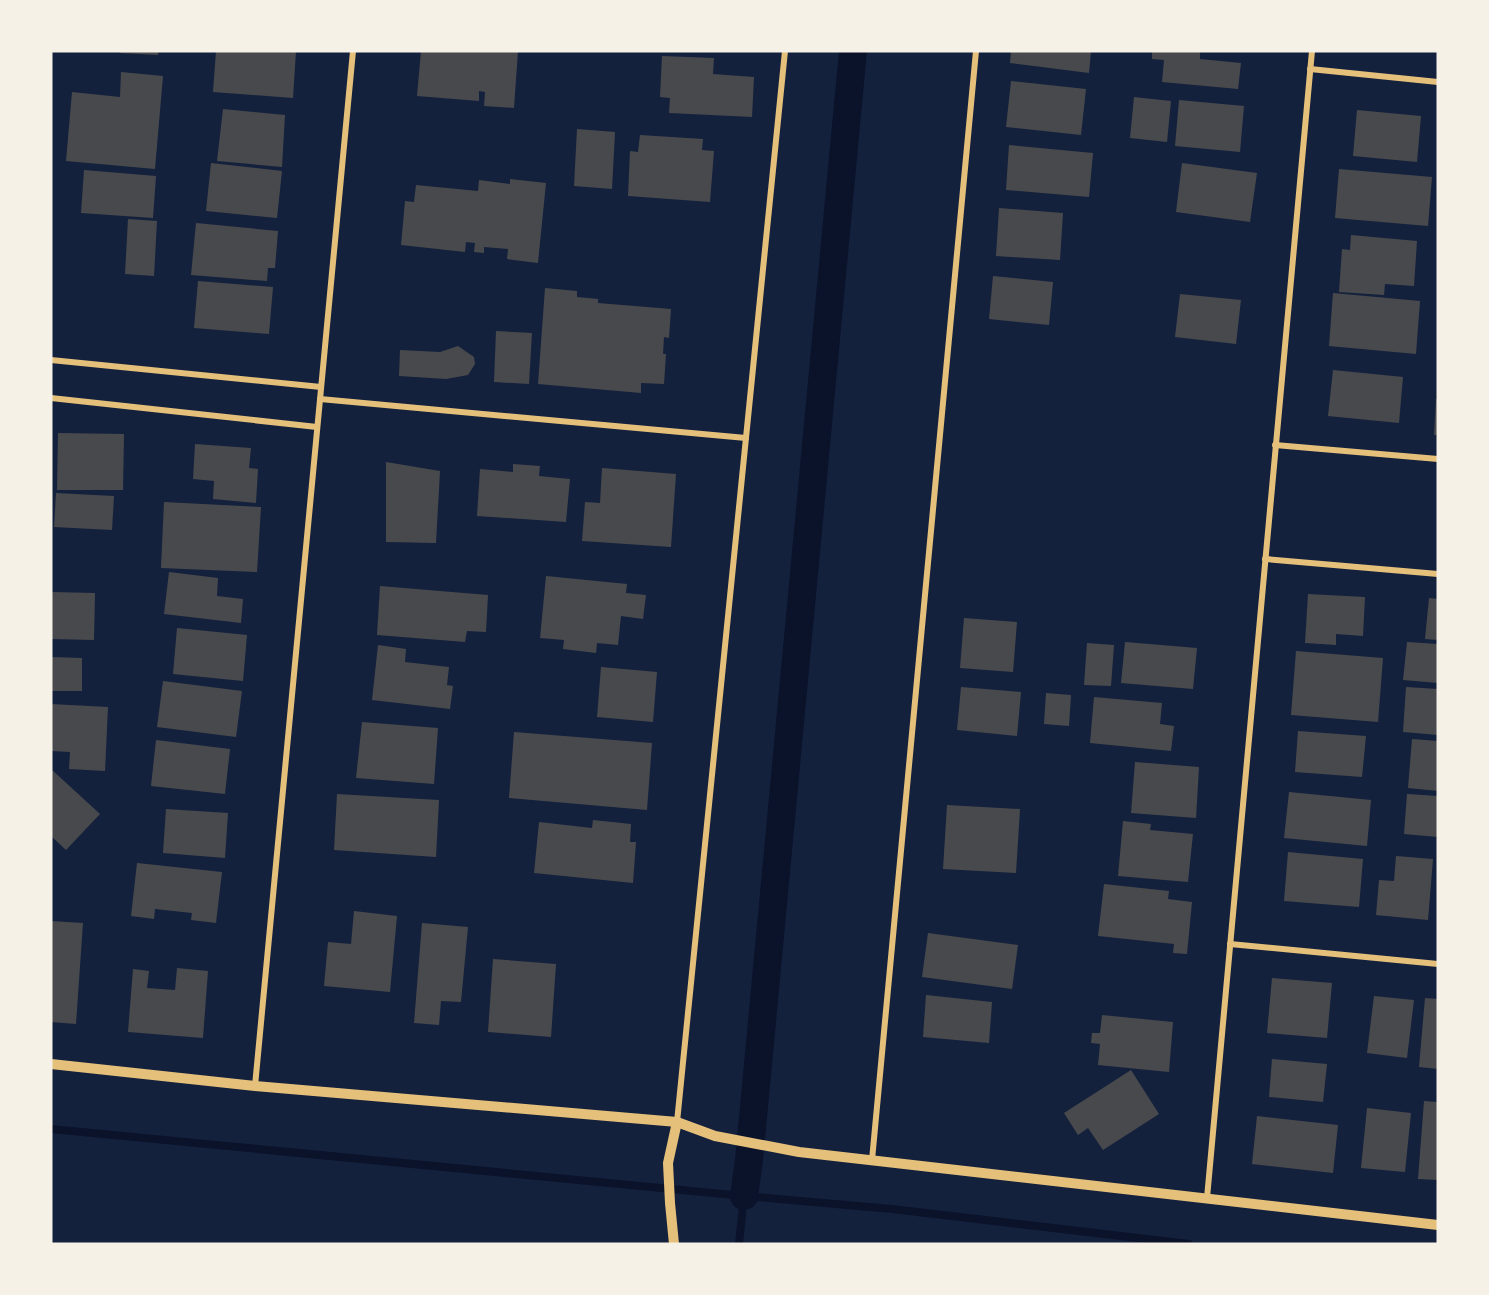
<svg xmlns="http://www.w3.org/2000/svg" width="1489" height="1295" font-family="Spectral,serif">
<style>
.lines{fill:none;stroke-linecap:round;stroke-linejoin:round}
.stream{stroke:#0b132b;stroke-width:8}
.canal{stroke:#0b132b;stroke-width:28}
.building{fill:#48494c}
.minor{stroke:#e5c07b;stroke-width:6}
.tertiary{stroke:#e5c07b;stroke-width:10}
</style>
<rect width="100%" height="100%" fill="#14213d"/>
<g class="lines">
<g class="stream">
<polyline points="51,1129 744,1196 892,1209 1189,1244"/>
<polyline points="739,1244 744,1196"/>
</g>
<polyline class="canal" points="744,1196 749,1160 853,51"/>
</g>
<g class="building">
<polygon points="120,51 159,51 158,55 120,53"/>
<polygon points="216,51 296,51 293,98 213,92"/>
<polygon points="421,51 470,51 490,52 490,51 518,51 514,108 484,106 485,92 479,91 479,101 417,96"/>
<polygon points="1011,51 1091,51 1089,73 1010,63"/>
<polygon points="1152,51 1200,51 1200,59 1241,63 1238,89 1162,82 1164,60 1152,59"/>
<polygon points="662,56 714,58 713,74 754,77 752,117 669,113 670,98 660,97"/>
<polygon points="121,72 163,76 155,169 66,161 72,92 120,97"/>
<polygon points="1011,81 1086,89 1081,135 1006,127"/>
<polygon points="1134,97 1171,101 1167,142 1130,138"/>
<polygon points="1179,100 1244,106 1240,152 1175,146"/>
<polygon points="223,109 285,115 282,167 217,161"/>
<polygon points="1357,110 1421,116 1417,162 1353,156"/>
<polygon points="577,129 615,132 612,189 574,186"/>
<polygon points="640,135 703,139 702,150 714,151 710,202 628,196 630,151 638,152"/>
<polygon points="1009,145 1093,153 1089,197 1006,190"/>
<polygon points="211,163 282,171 277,218 206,211"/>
<polygon points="1182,163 1257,173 1250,222 1176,212"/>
<polygon points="1339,169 1432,177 1428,226 1335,218"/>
<polygon points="84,170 156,176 153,218 81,213"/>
<polygon points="510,179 546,183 538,263 507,259 508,249 484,247 484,253 474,252 475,243 466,242 465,252 401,245 405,201 414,202 416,185 478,191 479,180 510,184"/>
<polygon points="999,208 1063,213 1060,260 996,256"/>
<polygon points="128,219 157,221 154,276 125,274"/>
<polygon points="196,223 278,231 275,268 268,268 267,281 191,275"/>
<polygon points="1351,235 1417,241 1414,286 1385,284 1384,295 1339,292 1342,249 1350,250"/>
<polygon points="993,276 1053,282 1049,325 989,319"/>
<polygon points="198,281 273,287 269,334 194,328"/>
<polygon points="545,288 577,291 577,297 598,299 598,303 671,309 669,338 664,337 663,354 666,354 664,384 641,383 641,393 538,384"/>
<polygon points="1333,293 1420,301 1416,354 1329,346"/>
<polygon points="1180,294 1241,300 1236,344 1175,337"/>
<polygon points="496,331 532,333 529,384 494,382"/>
<polygon points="458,346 474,357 475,364 468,375 446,379 399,376 400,350 440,352"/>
<polygon points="1333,370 1403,377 1399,423 1328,416"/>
<polygon points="1436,399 1438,399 1438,435 1434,435"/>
<polygon points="58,433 124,434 123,490 57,490"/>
<polygon points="195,444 251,448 249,468 258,469 256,503 213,499 214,481 193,479"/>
<polygon points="386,462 440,471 436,543 386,542"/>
<polygon points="513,464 540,466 539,476 570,479 566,522 477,516 480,469 513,472"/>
<polygon points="602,468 676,474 671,547 582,541 585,502 600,503"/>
<polygon points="56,493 114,496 112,530 54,527"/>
<polygon points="164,502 261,507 257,572 161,568"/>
<polygon points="169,572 218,578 217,596 243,599 241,623 164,614"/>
<polygon points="546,576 627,584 626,593 646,595 643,619 621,616 618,645 597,643 596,653 563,649 564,640 540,638"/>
<polygon points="380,586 488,595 486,632 467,631 465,642 377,635"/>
<polygon points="51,592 95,593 94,640 51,639"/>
<polygon points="1308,594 1365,597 1363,636 1336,634 1336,645 1305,643"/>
<polygon points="1429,598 1438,599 1438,640 1425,639"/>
<polygon points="964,618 1017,622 1013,672 960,668"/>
<polygon points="177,628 247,635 243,681 173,674"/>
<polygon points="1125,642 1197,648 1193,689 1121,683"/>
<polygon points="1407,642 1438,644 1438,683 1403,680"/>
<polygon points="1087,643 1114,645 1111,686 1084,685"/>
<polygon points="378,645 406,649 405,662 449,667 447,685 453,686 450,709 372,700"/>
<polygon points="1296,651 1383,658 1378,722 1291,715"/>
<polygon points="51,657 82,658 82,691 51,691"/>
<polygon points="601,667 657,672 653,722 597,717"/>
<polygon points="163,681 242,691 236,737 157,727"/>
<polygon points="961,687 1021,692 1017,736 957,730"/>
<polygon points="1406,687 1438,689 1438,735 1403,732"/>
<polygon points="1046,693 1071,695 1069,726 1044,724"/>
<polygon points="1094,697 1162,703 1160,724 1174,726 1171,751 1090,743"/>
<polygon points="51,704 108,707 105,771 69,769 70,752 51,751"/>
<polygon points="362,722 438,728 434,784 356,778"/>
<polygon points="1298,731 1366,736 1362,777 1295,772"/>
<polygon points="514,732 652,743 647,810 509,798"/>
<polygon points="1412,739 1438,741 1438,791 1408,788"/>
<polygon points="156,740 230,749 225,794 151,786"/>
<polygon points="1135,762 1199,767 1196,818 1131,813"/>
<polygon points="51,769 100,814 66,850 51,836"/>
<polygon points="1289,792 1371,800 1367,846 1284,838"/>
<polygon points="337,794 439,800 436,857 334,850"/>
<polygon points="1407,794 1438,796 1438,837 1404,834"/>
<polygon points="947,805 1020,809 1016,873 943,869"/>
<polygon points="166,809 228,813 225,858 163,853"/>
<polygon points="593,820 631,824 630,842 636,842 633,883 534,873 539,822 592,828"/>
<polygon points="1123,821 1151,824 1150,830 1193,834 1188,882 1118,876"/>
<polygon points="1288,852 1363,859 1359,907 1284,901"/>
<polygon points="1396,856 1433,859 1428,920 1376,915 1379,880 1394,881"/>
<polygon points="137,863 222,872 216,923 191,920 192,913 155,909 154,919 131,916"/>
<polygon points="1104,884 1169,891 1168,899 1192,902 1187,954 1173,953 1174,944 1098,936"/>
<polygon points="354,911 397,916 390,992 324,986 328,942 351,944"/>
<polygon points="51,921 83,923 76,1024 51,1022"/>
<polygon points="422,923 468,927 461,1002 441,1001 439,1025 414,1023"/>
<polygon points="928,933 1018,945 1012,989 922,977"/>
<polygon points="493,959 556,964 551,1037 488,1032"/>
<polygon points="177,968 208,971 203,1038 128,1032 133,969 149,971 147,988 175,990"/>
<polygon points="1272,978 1332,983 1327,1038 1267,1033"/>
<polygon points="926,995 992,1002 989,1043 923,1037"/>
<polygon points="1374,996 1414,1000 1407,1058 1367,1053"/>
<polygon points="1425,998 1438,999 1438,1069 1419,1067"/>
<polygon points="1102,1015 1173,1022 1169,1072 1098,1065 1100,1044 1091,1043 1092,1033 1100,1033"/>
<polygon points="1272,1059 1327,1064 1323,1102 1269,1097"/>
<polygon points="1131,1070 1159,1114 1103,1150 1088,1128 1078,1135 1064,1113"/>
<polygon points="1424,1101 1438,1102 1438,1180 1418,1179"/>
<polygon points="1367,1108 1411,1113 1405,1172 1361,1168"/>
<polygon points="1257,1116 1338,1125 1333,1173 1252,1164"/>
</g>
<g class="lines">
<g class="minor">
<polyline points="1310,69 1438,82"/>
<polyline points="51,360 321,387"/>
<polyline points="51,398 317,427"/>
<polyline points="320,399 746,438"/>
<polyline points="1275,445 1438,459"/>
<polyline points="1265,559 1438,574"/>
<polyline points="1230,944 1438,964"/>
<polyline points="255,1086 353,51"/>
<polyline points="677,1122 785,51"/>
<polyline points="872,1160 976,51"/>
<polyline points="1207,1198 1312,51"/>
</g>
<g class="tertiary">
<polyline points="51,1064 255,1086 677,1122 715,1136 799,1152 1438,1225"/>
<polyline points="674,1244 670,1203 668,1163 677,1122"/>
</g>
</g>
<rect width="1489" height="1295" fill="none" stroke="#f6f1e7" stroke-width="105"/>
</svg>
